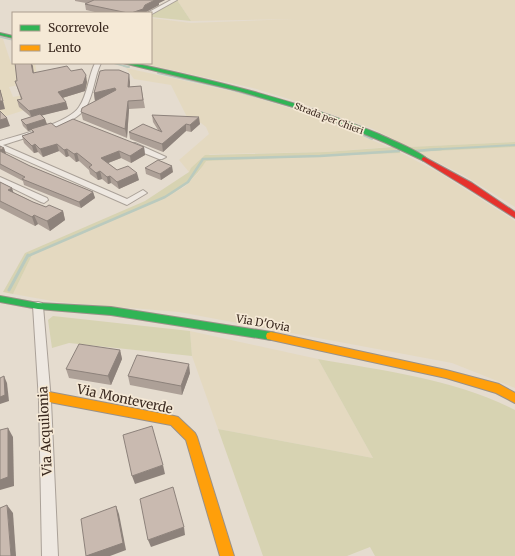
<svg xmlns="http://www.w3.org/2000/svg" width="515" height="556" font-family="Merriweather,serif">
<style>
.farmland{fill:#e4d9c0}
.green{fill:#d7d3b2}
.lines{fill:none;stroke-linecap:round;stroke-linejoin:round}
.stream-far3{stroke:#bacabe;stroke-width:1.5}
.stream-far2{stroke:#bacabe;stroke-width:2}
.stream-far1{stroke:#bacabe;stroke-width:2.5}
.stream{stroke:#bacabe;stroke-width:3}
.street-casing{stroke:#aaa198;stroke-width:2}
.fast-casing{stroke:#9a9188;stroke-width:2}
.slow-casing{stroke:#9a9188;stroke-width:2}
.jam-casing{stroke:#9a9188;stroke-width:2}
.street{fill:#eee8e1;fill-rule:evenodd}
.fast{fill:#30b455;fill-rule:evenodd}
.slow{fill:#ff9f0a;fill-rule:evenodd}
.jam{fill:#e5322d;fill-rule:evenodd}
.wall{fill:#ada097}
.shaded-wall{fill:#8d827b}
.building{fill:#c9bab0;stroke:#8d827b}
.labels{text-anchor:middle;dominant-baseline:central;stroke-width:3.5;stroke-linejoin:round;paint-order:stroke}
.far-street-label{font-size:9px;fill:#3a291f;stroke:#f5e9d6}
.street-label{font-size:11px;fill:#3a291f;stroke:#f5e9d6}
.near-street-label{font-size:13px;fill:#3a291f;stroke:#f5e9d6}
</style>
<rect width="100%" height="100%" fill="#e5dccf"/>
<g class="farmland">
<polygon points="177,0 515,0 515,142 409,147 373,129 289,99 253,88 141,63 151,63 151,18 191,23 297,19 191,21"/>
<polygon points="0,38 3,39 11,63 35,63 38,81 9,87 13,97 88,82 87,90 0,118"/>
<polygon points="126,68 240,93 313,115 388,147 326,152 210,154 189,172 179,160 209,134 206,127 201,123 189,121 171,85 134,79"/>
<polygon points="515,147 515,207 465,176 417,152"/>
<polygon points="401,153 438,172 515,221 515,388 452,363 179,312 58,302 13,294 32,255 169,196 184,187 199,172 205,161"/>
<polygon points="190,331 318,359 373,458 218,429 192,356"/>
</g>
<g class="green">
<polygon points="177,0 191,21 151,17 151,14"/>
<polygon points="515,142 515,147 417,152 409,147"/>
<path d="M393 147 401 153 206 161C196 177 184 187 169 196L32 255 13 294 3 292 25 253 145 201 189 172 191 168 205 155 326 152Z"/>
<polygon points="53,316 190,331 192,356 69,343 52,348 48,320"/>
<path d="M318 359C385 371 454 379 515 410V556H375L370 547 347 556H263L218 429 373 458Z"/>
</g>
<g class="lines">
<g class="stream-far3">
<polyline points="0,37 13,40"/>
<polyline points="113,63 128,67"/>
</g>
<g class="stream-far2">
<polyline points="124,66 129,67"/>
<polyline points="158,73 229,89 300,109"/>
<polyline points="330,120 372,139"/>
<polyline points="424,150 515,145"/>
</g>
<g class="stream-far1">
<polyline points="415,151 441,149"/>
<polyline points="28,256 165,197 188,182 203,159 320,156 399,151"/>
</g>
<polyline class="stream" points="9,290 28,255"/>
<g class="street-casing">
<g id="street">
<polygon points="171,0 177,0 152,14 147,13"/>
<path d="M95 63H101C94 77 94 94 86 107 76 126 23 138 3 145L127 199 143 190 147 193 127 205 0 149V141C19 135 69 123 79 107 88 94 88 77 95 63Z"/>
<polygon points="129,143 135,143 166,157 162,159 159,159 129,147"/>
<polygon points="0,177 47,198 48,200 44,203 41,202 0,182"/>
<polygon points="38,302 42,303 43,306 51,401 58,556 42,556 39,401 33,306 34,303"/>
</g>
</g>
<g class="fast-casing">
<g id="fast">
<polygon points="0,33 13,36 13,38 0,35"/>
<path d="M123 63H133C217 81 300 101 379 134 391 140 418 150 427 159L424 161 422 160 386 143 314 113 239 91Z"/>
<polygon points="0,296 38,303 111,307 271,332 275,333 276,336 275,339 271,340 111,315 38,309 0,302"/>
</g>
</g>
<g class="slow-casing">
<g id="slow">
<polygon points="271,332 446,370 499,384 515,393 515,403 496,393 446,378 267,339 266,336 267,333"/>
<polygon points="44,391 174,416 178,417 195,433 197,437 234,556 220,556 186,440 171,425 44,401 40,399 39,396 40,393"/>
</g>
</g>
<g class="jam-casing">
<polygon id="jam" points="424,157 472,183 515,212 515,218 466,187 422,160 422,158"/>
</g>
<use href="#street" class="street"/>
<use href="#fast" class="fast"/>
<use href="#slow" class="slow"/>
<use href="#jam" class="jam"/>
</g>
<g class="wall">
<polygon points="75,0 165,0 159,3 159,5 146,12 146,13 99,13 86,10 85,4 86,3 75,1"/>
<polygon points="15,63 32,63 34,73 71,71 87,82 85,91 62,98 66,102 68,109 42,115 45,119 47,124 56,127 144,147 145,155 131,163 121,158 108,163 117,170 139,180 119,189 111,183 108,184 102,179 98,180 90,174 89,170 79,161 76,162 69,156 66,157 59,151 43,157 38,152 34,153 24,143 22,136 32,132 32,130 28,131 23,126 21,120 31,117 19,107 17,100 21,99 15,81 17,81"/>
<polygon points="130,82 130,87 141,86 145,108 129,109 127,138 83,120 81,112 95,101 94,93"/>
<polygon points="152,115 200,124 191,132 186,131 163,152 130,139 129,132 158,130 153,122"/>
<polygon points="0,146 4,148 6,154 30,166 93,192 95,198 81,208 24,185 23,181 0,169"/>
<polygon points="145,168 173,172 161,180 146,174"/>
<polygon points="0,182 13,192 33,202 46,207 63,211 65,220 50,231 38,224 35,226 0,208"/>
<polygon points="120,350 122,359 111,385 69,378 66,369"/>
<polygon points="190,373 182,395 130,385 128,376"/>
</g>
<g class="shaded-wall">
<polygon points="155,0 165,0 159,3 159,5 146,12 146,13 131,13"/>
<polygon points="31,63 33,66 34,80 33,73"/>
<polygon points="129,74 130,82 129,95 128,87"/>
<polygon points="86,75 87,82 85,91 59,99 58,92"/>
<polygon points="115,88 117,96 95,101 94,93"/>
<polygon points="0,89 5,109 0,110"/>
<polygon points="128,101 129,109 127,138 125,129"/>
<polygon points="66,102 68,109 32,118 29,111"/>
<polygon points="199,117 200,124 191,132 190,125"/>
<polygon points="7,118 10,126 0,129 0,120"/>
<polygon points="45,119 47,125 28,131 26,125"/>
<polygon points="186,124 186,131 163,152 162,144"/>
<polygon points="35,144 38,152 34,153 32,146"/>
<polygon points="57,144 59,151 43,157 40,149"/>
<polygon points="144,147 145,155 131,163 130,156"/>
<polygon points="4,148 6,154 1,157 0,154 0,150"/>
<polygon points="67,149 69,156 66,157 64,150"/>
<polygon points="119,151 121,158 103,165 101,158"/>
<polygon points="77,153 79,161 76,162 74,154"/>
<polygon points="172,166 173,172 161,180 160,174"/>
<polygon points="100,171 102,179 98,180 96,173"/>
<polygon points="137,173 139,180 119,189 117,182"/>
<polygon points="110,176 111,183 108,184 107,177"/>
<polygon points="12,188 15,197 8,190"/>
<polygon points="93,192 95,198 81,208 79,202"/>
<polygon points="63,211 65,220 50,231 47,221"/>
<polygon points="34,215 38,224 35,226 32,217"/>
<polygon points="120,350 122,359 111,385 108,376"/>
<polygon points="189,364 190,373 182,395 181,386"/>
<polygon points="4,376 7,383 9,401 0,404 0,397"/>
<polygon points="8,428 13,437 14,486 0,490 0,480"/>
<polygon points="163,465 165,474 135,484 132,476"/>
<polygon points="7,505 13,513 16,556 11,556"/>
<polygon points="116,506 119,514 126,550 110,556 86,556"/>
<polygon points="184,527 185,535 151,547 148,540"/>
</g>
<g class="building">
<polygon points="94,0 155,0 145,5 143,9 131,13 128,13 85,4"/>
<polygon points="15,63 31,63 33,73 67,66 71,71 82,69 86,75 83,84 58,92 66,102 29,111 17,100 22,99 15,81 17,81"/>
<polygon points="105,70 119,70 129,74 128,87 141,86 143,100 128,101 125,129 81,112 82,108 116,90 115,88 94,93 100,71"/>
<polygon points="0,90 3,101 0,101"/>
<polygon points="0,111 7,118 0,120"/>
<polygon points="40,114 45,119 26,125 21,120"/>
<polygon points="152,115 199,117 190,125 186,124 162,144 129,132 143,124 162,132"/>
<polygon points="73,119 144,147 130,156 119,151 101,158 117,170 128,166 137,173 117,182 110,176 107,177 100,171 96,173 89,167 92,165 77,153 74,154 67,149 64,150 57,144 40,149 35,144 32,146 22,136 34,132 31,129 51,123 56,127"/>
<polygon points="0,146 4,148 0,150"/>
<polygon points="0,151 30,166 93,192 79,202 22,179 25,177 0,164"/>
<polygon points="158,160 172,166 160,174 145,168"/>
<polygon points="0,182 12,188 8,190 33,202 46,207 49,205 63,211 47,221 34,215 32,217 0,201"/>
<polygon points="79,344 120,350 108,376 66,369"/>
<polygon points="137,355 189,364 181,386 128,376"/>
<polygon points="4,376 5,395 0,397 0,378"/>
<polygon points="152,426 163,465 132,476 123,435"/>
<polygon points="8,428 8,477 0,480 0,430"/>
<polygon points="173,487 184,527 148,540 140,499"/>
<polygon points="7,505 11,556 0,556 0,508"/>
<polygon points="116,506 123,543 86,556 81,519"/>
</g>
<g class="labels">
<g class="far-street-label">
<text transform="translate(329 118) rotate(21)">Strada per Chieri</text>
</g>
<g class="street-label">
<text transform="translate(263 323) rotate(10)">Via D'Ovia</text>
</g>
<g class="near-street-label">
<text transform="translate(125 399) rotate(12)">Via Monteverde</text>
<text transform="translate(45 431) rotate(-93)">Via Acquilonia</text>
</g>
</g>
<rect x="12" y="12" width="140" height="52" fill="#f5e9d6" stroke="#aa9c8d"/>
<rect x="20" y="25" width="20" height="6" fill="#30b455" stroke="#aa9c8d"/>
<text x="48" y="32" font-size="12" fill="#3a291f">Scorrevole</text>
<rect x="20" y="45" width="20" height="6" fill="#ff9f0a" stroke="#aa9c8d"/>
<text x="48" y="52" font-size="12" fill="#3a291f">Lento</text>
</svg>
